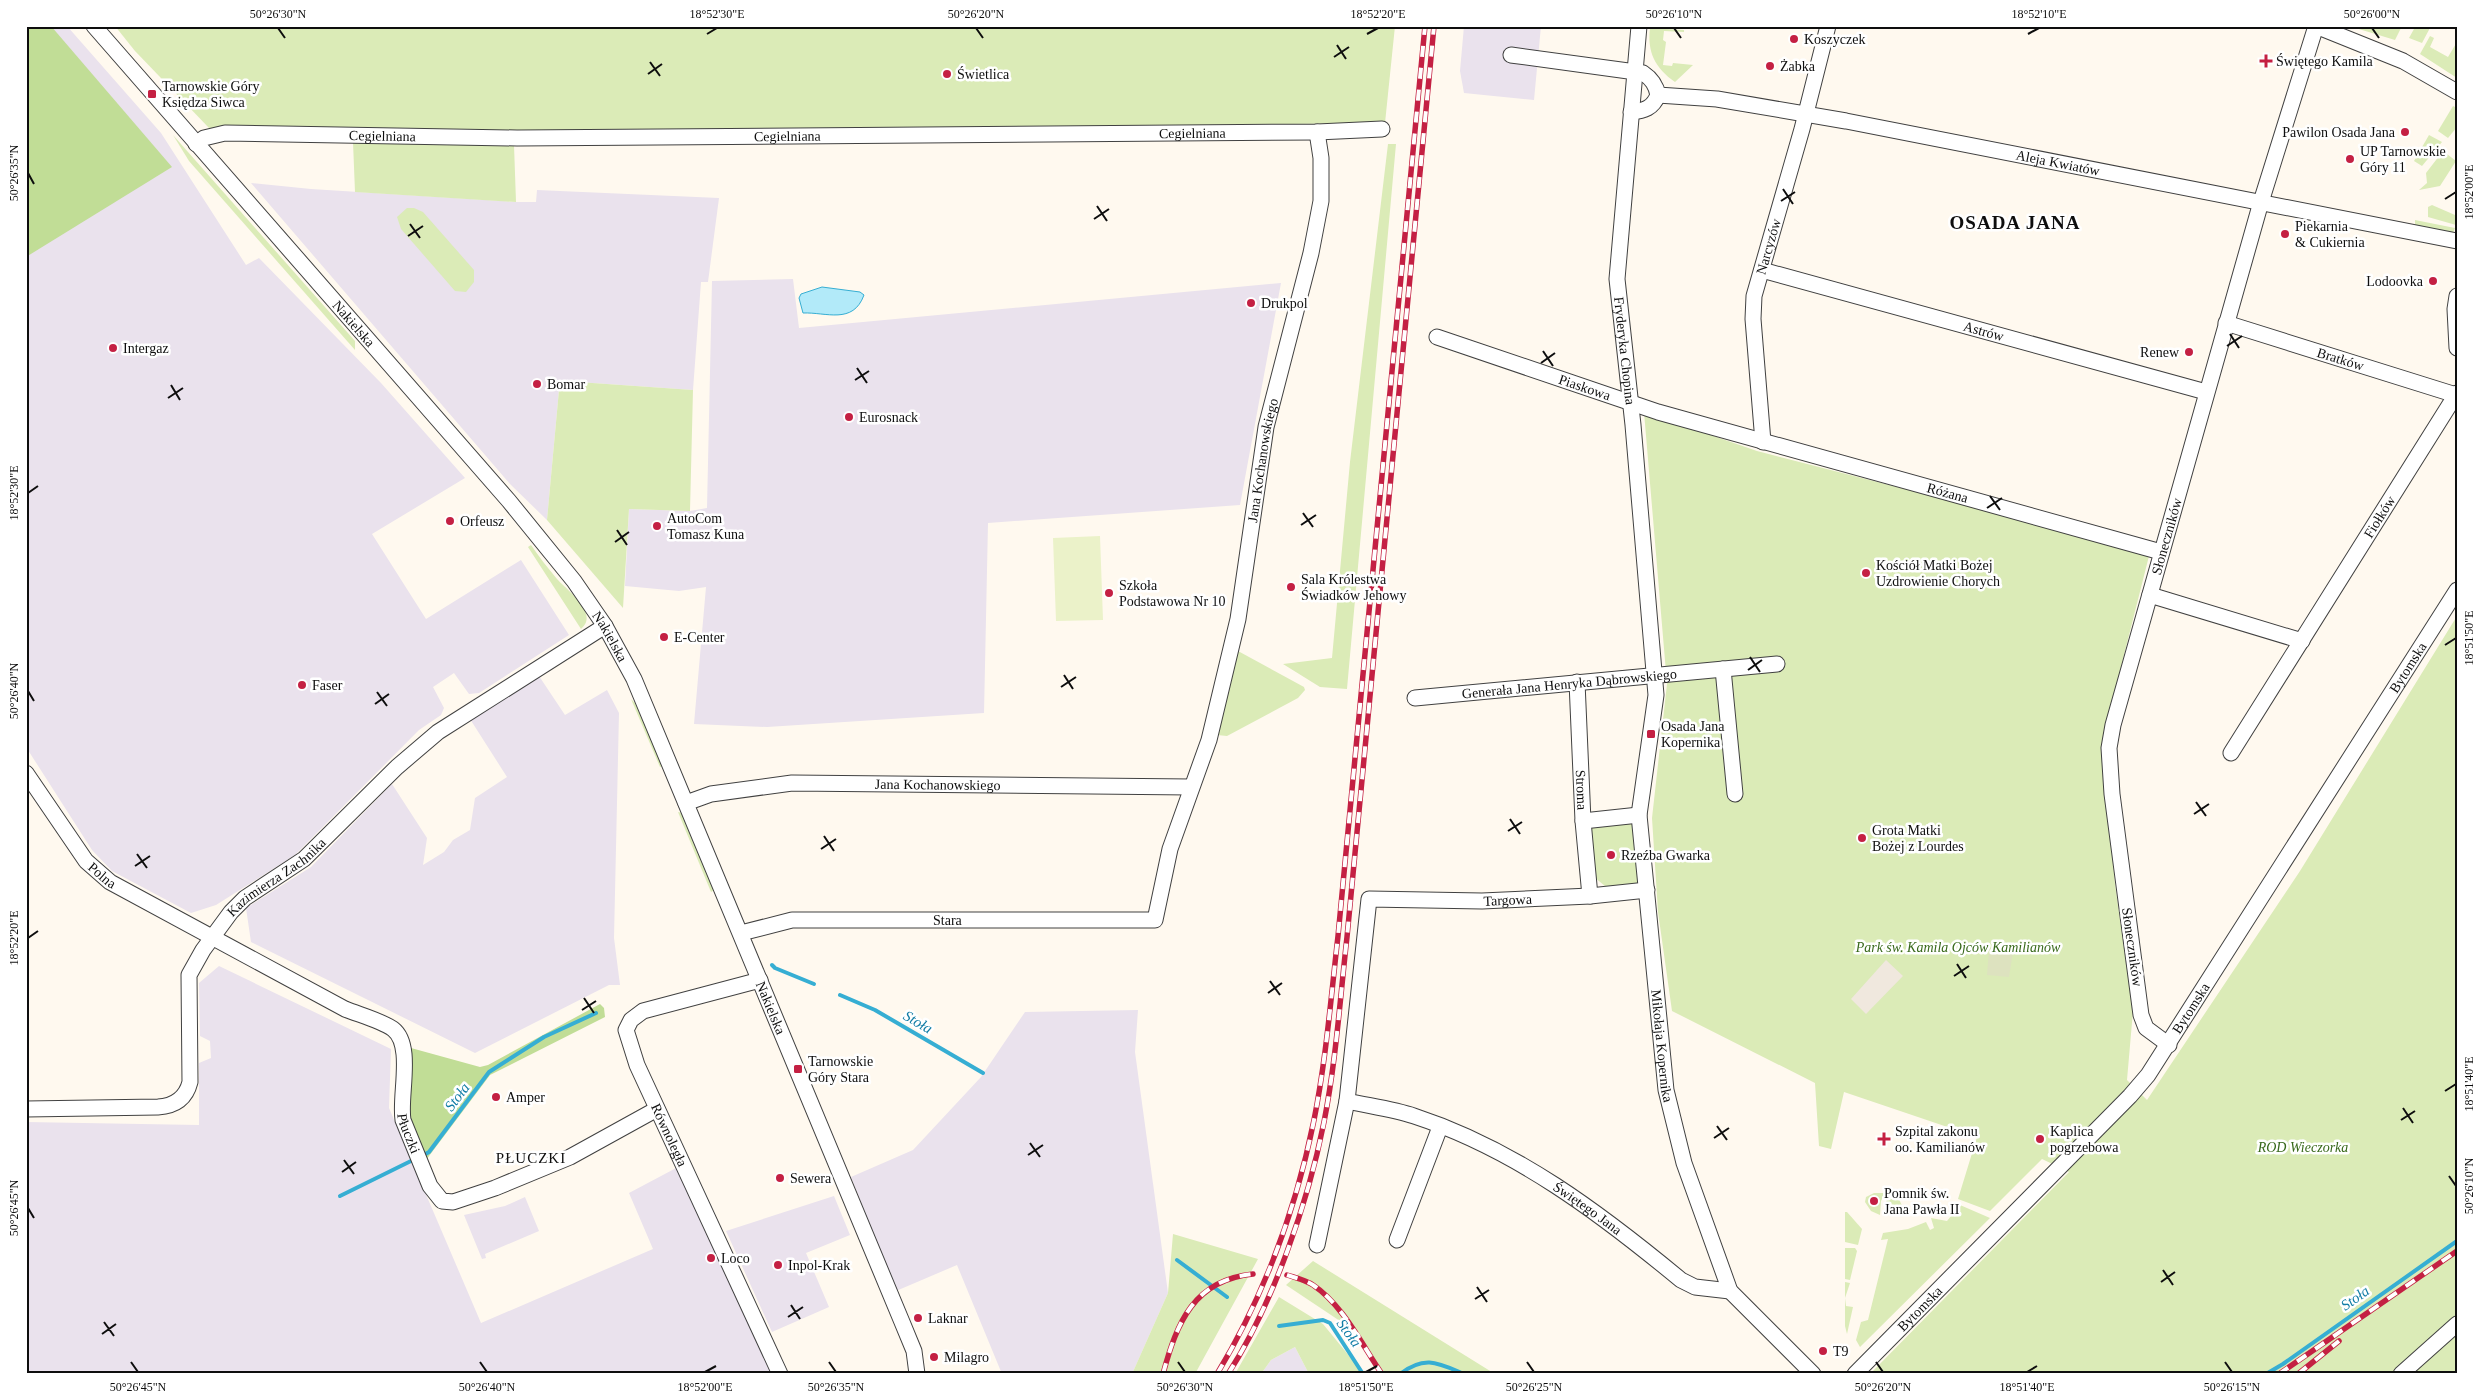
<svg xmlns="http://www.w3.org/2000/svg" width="2483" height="1400" font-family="'Times New Roman',serif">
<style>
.industrial{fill:#eae2ed}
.green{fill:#dbebb7}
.forest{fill:#c1dd96}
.cemetery{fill:#dde2bf}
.pitch{fill:#ebf2c9}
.plaza{fill:#f0e8de}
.water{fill:#b2eaf9;stroke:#36aed3}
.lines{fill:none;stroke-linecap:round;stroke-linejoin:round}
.stream{stroke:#36aed3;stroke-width:4}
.minor-casing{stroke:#414141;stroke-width:17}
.minor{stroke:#fff;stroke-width:15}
.rail-casing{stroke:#c42043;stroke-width:5.5}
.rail{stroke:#fff;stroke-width:4;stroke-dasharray:11;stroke-linecap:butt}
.ticks{fill:none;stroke:#0e0e0e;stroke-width:2}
.poi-dot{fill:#c42043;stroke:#fff;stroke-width:2}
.labels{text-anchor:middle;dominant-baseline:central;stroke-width:5;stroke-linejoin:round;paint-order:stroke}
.poi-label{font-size:14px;fill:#0e0e0e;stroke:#fff;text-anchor:start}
.street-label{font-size:14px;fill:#0e0e0e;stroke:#fff}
.park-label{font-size:14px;font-style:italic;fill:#38691b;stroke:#fff}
.water-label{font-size:15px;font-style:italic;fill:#127da6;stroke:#fff}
.neighbourhood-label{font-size:15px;letter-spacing:1px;fill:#0e0e0e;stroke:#fff}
.district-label{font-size:19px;font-weight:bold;letter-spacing:1px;fill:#0e0e0e;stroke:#fff}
.neatline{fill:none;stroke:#0e0e0e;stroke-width:2}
.ticks-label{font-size:12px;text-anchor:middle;fill:#0e0e0e}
</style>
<rect width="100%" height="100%" fill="#fff9ef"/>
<g class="industrial">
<polygon points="26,26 67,26 161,133 246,265 259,258 381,383 465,478 372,534 426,619 521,560 569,635 479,693 469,694 454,673 433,687 444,708 441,715 419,730 295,855 216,905 191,913 112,871 92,850 26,747"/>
<polygon points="1464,26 1541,26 1534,100 1464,93 1460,71"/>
<polygon points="251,183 311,189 516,202 536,202 537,190 719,198 708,282 701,282 693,390 578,382 559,390 547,520 510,484"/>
<polygon points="793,279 799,328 1281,283 1240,505 988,523 984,713 767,727 694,724 706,587 679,591 625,586 629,509 690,511 707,508 712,281"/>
<polygon points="539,676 565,715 607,690 619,713 614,938 620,985 609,985 475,1053 251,942 246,908 311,867 392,784 427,838 423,865 444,852 453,840 470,830 475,798 507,777 470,719"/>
<polygon points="219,966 391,1049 389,1108 481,1323 653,1249 629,1193 678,1167 774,1374 26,1374 26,1122 199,1125 199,1063 211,1058 210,1041 200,1036 199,983"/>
<polygon points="1138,1010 1135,1052 1168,1293 1132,1374 1002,1374 957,1265 896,1291 851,1177 913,1150 981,1077 1025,1012"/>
<polygon points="834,1196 850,1235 806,1253 829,1307 772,1332 726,1231"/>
<polygon points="525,1197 539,1231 485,1254 486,1258 482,1259 464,1215 505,1206"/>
<polygon points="1295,1347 1309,1374 1261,1374 1271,1360"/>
</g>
<g class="green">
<polygon points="115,26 1395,26 1385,123 623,131 210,129 135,51"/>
<polygon points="2349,26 2402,26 2395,40"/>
<polygon points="2408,26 2431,26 2422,43 2409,38 2414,29"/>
<path d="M1650 28 1684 30V32L1664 31 1663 40 1666 42 1663 65 1672 66 1673 63 1693 65 1675 82C1655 68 1647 52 1650 28Z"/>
<polygon points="2430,36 2434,38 2430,47 2448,57 2457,42 2457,78 2420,54"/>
<polygon points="2453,106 2457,108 2457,127 2448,138 2438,131"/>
<polygon points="173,135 355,341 355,350 189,161"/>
<polygon points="2429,135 2442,142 2422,166 2414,161"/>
<polygon points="353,142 514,145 516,202 355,192"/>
<polygon points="1388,144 1396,144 1347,689 1320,687 1283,664 1332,658 1350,462"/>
<polygon points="2443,151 2456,161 2440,186 2419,190 2427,183 2426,173"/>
<polygon points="2432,205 2455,215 2456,225 2428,217 2428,207"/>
<polygon points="407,208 414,208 423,212 474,270 474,282 466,292 455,291 401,229 397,217"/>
<polygon points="2415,220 2455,228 2453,233 2415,225"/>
<polygon points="578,382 693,390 690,511 629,509 623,608 547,520 559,390"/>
<polygon points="1644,412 1757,451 2150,552 2102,742 2115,884 2133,1011 2127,1080 2147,1100 2300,871 2457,616 2457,1374 1870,1374 2069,1172 2042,1159 1990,1211 1958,1199 1977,1137 1844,1092 1831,1149 1819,1146 1815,1083 1672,1011 1658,912 1652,818 1667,684"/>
<path d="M531 545C539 557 548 568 557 579 567 590 600 614 581 629L528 547Z"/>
<polygon points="1238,651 1304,687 1305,690 1298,698 1227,736 1217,735"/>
<polygon points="631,699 635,703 663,766 660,767"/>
<polygon points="678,812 682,813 714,890 711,892"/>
<polygon points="1628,822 1635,825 1639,882 1635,886 1605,886 1594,877 1590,825"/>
<polygon points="1874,1193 1885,1193 1881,1201 1880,1215 1871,1211 1865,1202 1866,1197"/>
<polygon points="1888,1194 1899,1199 1903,1208 1899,1214 1883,1216"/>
<polygon points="1960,1205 1990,1218 1860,1347 1856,1340 1861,1322 1868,1320 1888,1239 1881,1240 1883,1233 1908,1229 1926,1222 1930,1230 1934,1228 1931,1218 1947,1221"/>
<polygon points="1845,1212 1847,1212 1862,1229 1858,1245 1845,1242"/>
<polygon points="1173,1234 1258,1259 1195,1374 1132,1374 1168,1293"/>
<polygon points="1845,1248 1855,1248 1857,1251 1850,1280 1845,1279"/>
<polygon points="1313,1261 1495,1374 1383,1374 1343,1323 1286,1285"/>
<polygon points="1845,1282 1850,1283 1845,1298 1846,1306 1853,1307 1847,1334 1845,1326"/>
<polygon points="1279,1297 1323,1324 1364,1374 1309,1374 1295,1347 1271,1360 1261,1374 1235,1374"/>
</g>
<g class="forest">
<polygon points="26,26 51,26 172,167 26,257"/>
<polygon points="600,1004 604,1008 605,1017 490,1075 426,1160 407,1115 412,1076 411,1048 480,1067 488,1065"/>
</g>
<polygon class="cemetery" points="1998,944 2006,945 2013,952 2009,977 1987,975 1989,950"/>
<polygon class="pitch" points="1100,536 1103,620 1056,621 1053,538"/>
<polygon class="plaza" points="1886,960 1903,976 1866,1014 1851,999"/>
<path class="water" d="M822 287 860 292 864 295C853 325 826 312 803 313L799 298 801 294Z"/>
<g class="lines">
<g class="stream">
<polyline points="772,965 775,968 814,984"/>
<polyline points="840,995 875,1010 983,1073"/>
<polyline points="422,1156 429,1152 489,1072 544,1037 596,1013"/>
<polyline points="340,1196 415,1159"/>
<polyline points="1177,1260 1227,1297"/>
<polyline points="1279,1326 1323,1320 1330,1323 1363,1374"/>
<path d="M1400 1374C1425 1355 1438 1363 1464 1374"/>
<polyline points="2266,1374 2283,1364 2457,1241"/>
</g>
<g class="minor-casing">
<g id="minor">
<path id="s1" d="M94 26 509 501 574 581 605 626 634 679 902 1322 914 1351 917 1374"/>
<path id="s2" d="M1639 26 1617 279 1633 425 1656 695 1639 815 1666 1090 1684 1163 1730 1291 1813 1374"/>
<polyline points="2316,26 2403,61 2457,92"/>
<path d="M1511 55 1643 73C1652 79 1656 85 1658 95 1653 108 1644 111 1631 112"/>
<path id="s3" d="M1658 95 1717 99 1846 121 2457 241"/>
<path id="s4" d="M196 144 204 138 225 133 517 138 1317 132 1382 129"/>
<path id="s5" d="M1762 270 2206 392"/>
<polyline points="2457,296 2455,309 2457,348"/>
<path id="s6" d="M2226 323 2456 395"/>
<path id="s7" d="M1437 337 1658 412 2161 552"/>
<path id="s8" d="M1763 442 1753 319 1754 296 1802 129 1828 26"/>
<polyline points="2150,595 2302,641"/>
<polyline points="1723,669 1735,794"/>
<path id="s9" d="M1577 682 1583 821 1590 896"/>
<path id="s10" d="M1415 698 1777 664"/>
<path id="s11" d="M2231 753 2457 393"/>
<path id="s12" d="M26 773 86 861 110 882 345 1009C360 1015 380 1020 393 1029 414 1045 399 1096 403 1120L430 1186 442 1201 453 1202 495 1188 570 1157 657 1109"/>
<path id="s13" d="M686 803 711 794 792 783 1191 787"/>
<polyline points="1583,821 1639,815"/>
<path id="s14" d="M741 933 792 920H1155L1170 849 1209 740 1238 619 1266 427 1311 253 1321 201V158L1317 132"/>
<path id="s15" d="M760 980 643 1011 631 1020 626 1030 637 1065 780 1374"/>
<path id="s16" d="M2169 1045 2146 1028 2141 1015 2112 794 2109 748 2113 725 2261 202 2316 26"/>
<path id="s17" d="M1347 1101C1369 1106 1393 1109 1414 1116 1515 1149 1600 1213 1681 1280L1695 1287 1730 1291"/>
<path id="s18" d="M26 1109 158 1107C175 1106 186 1098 190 1082L189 975 203 950 231 912 245 898 304 859 397 767 438 732 605 626"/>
<polyline points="1397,1240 1440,1127"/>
<path id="s19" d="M1317 1245 1347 1101 1369 899 1482 901 1590 896 1647 890"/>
<path id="s20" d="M1855 1374 2130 1096 2148 1075 2457 590"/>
<polyline points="2401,1374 2457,1324"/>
</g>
</g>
<use href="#minor" class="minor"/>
<g class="rail-casing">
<g id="rail">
<path d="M1287 1275C1296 1278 1305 1280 1313 1285 1343 1305 1362 1345 1382 1374"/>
<path d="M1163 1374C1177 1322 1194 1280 1253 1274"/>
<path d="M1217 1374C1264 1296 1296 1209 1314 1120 1326 1060 1331 997 1338 936L1425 26"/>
<path d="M1228 1374C1273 1304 1308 1203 1324 1122 1336 1061 1340 999 1347 937L1434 26"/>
<polyline points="2279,1374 2457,1251"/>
<polyline points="2298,1374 2339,1341"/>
</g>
</g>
<use href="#rail" class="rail"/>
</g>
<path class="ticks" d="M278 28 285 38M976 28 983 38M1674 28 1681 38M2372 28 2379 38M707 34 717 28M1367 34 1378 28M2028 34 2039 28M1337 45 1346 59M1334 57 1349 47M650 62 660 76M648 74 662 64M28 173 34 184M1783 189 1793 204M2445 199 2456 192M1781 201 1795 192M1097 206 1107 221M1094 219 1109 209M410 224 420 238M408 236 423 226M2230 334 2239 348M2227 346 2242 336M1543 351 1553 366M1541 363 1555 353M857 368 867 383M855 380 869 371M171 385 180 400M168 398 183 388M28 493 38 486M1990 496 2000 510M1987 508 2002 498M1303 513 1313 527M1301 525 1316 515M617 530 627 545M615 542 629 532M2445 645 2456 638M1750 657 1760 672M1748 670 1762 660M1064 675 1073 689M1061 687 1076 677M28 691 34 701M377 692 387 706M375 704 389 694M2196 802 2206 816M2194 814 2209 804M1510 819 1520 834M1508 831 1522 822M824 836 834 851M821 849 836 839M137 854 147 868M135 866 150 856M28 938 38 931M1957 964 1966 978M1954 976 1969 966M1270 981 1280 995M1268 993 1282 983M584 998 594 1013M582 1010 596 1001M2445 1091 2456 1084M2403 1108 2413 1123M2401 1120 2415 1111M1717 1126 1727 1140M1714 1138 1729 1128M1030 1143 1040 1157M1028 1155 1043 1145M344 1160 354 1174M342 1172 356 1162M2449 1176 2456 1186M28 1208 34 1218M2163 1270 2173 1285M2161 1282 2175 1272M1477 1287 1487 1302M1475 1299 1489 1290M791 1305 800 1319M788 1317 803 1307M104 1322 114 1336M102 1334 116 1324M131 1362 138 1372M480 1362 487 1372M829 1362 836 1372M1178 1362 1185 1372M1527 1362 1534 1372M1876 1362 1883 1372M2225 1362 2232 1372M705 1372 716 1366M1366 1372 1377 1366M2027 1372 2037 1366"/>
<g class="poi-dot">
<circle cx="1794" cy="39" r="5"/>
<path d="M2263.5 53.5h5v5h5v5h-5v5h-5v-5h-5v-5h5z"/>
<circle cx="1770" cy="66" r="5"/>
<circle cx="947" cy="74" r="5"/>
<rect x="147" y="89" width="10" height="10" rx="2.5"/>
<circle cx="2405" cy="132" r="5"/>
<circle cx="2350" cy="159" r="5"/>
<circle cx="2285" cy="234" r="5"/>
<circle cx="2433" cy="281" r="5"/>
<circle cx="1251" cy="303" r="5"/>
<circle cx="113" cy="348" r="5"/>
<circle cx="2189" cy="352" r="5"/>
<circle cx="537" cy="384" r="5"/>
<circle cx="849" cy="417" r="5"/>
<circle cx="450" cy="521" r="5"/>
<circle cx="657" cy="526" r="5"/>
<circle cx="1866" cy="573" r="5"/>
<circle cx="1291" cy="587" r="5"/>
<circle cx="1109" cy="593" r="5"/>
<circle cx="664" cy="637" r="5"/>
<circle cx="302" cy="685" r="5"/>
<rect x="1646" y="729" width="10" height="10" rx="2.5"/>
<circle cx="1862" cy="838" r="5"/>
<circle cx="1611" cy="855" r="5"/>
<rect x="793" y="1064" width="10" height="10" rx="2.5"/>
<circle cx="496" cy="1097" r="5"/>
<path d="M1881.5 1131.5h5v5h5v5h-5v5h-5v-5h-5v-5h5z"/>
<circle cx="2040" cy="1139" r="5"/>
<circle cx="780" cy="1178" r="5"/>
<circle cx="1874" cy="1201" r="5"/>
<circle cx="711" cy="1258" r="5"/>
<circle cx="778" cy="1265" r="5"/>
<circle cx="918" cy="1318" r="5"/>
<circle cx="1823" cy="1351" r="5"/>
<circle cx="934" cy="1357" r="5"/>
</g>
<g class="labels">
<g class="poi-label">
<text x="1804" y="39">Koszyczek</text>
<text x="2276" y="61">Świętego Kamila</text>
<text x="1780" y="66">Żabka</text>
<text x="957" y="74">Świetlica</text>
<text x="162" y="86">Tarnowskie Góry<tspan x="162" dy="16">Księdza Siwca</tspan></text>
<text x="2395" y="132" text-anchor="end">Pawilon Osada Jana</text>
<text x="2360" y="151">UP Tarnowskie<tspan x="2360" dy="16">Góry 11</tspan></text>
<text x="2295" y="226">Piekarnia<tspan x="2295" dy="16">&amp; Cukiernia</tspan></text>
<text x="2423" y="281" text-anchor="end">Lodoovka</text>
<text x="1261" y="303">Drukpol</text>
<text x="123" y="348">Intergaz</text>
<text x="2179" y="352" text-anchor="end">Renew</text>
<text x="547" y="384">Bomar</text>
<text x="859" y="417">Eurosnack</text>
<text x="667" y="518">AutoCom<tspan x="667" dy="16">Tomasz Kuna</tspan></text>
<text x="460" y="521">Orfeusz</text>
<text x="1876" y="565">Kościół Matki Bożej<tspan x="1876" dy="16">Uzdrowienie Chorych</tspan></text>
<text x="1301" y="579">Sala Królestwa<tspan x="1301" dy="16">Świadków Jehowy</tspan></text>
<text x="1119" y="585">Szkoła<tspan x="1119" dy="16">Podstawowa Nr 10</tspan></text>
<text x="674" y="637">E-Center</text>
<text x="312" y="685">Faser</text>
<text x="1661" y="726">Osada Jana<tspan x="1661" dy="16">Kopernika</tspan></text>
<text x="1872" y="830">Grota Matki<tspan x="1872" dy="16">Bożej z Lourdes</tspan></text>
<text x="1621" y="855">Rzeźba Gwarka</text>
<text x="808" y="1061">Tarnowskie<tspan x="808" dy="16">Góry Stara</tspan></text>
<text x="506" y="1097">Amper</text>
<text x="1895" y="1131">Szpital zakonu<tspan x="1895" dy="16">oo. Kamilianów</tspan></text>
<text x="2050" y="1131">Kaplica<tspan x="2050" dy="16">pogrzebowa</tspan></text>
<text x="790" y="1178">Sewera</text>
<text x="1884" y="1193">Pomnik św.<tspan x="1884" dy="16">Jana Pawła II</tspan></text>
<text x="721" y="1258">Loco</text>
<text x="788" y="1265">Inpol-Krak</text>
<text x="928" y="1318">Laknar</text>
<text x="1833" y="1351">T9</text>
<text x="944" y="1357">Milagro</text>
</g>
<g class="street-label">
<text stroke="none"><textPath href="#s4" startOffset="999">Cegielniana</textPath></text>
<text stroke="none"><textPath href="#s4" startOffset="594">Cegielniana</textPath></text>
<text stroke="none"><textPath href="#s4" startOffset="189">Cegielniana</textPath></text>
<text stroke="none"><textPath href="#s3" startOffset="406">Aleja Kwiatów</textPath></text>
<text stroke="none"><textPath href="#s8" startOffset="198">Narcyzów</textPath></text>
<text stroke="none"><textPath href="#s1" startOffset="395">Nakielska</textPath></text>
<text stroke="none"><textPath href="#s5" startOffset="230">Astrów</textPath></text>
<text stroke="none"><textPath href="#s2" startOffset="326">Fryderyka Chopina</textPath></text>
<text stroke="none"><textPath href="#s6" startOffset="120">Bratków</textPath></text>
<text stroke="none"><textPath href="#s7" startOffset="156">Piaskowa</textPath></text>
<text stroke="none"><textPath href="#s14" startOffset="889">Jana Kochanowskiego</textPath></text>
<text stroke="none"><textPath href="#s7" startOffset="534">Różana</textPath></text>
<text stroke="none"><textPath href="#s11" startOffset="279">Fiołków</textPath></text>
<text stroke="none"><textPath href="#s16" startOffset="531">Słoneczników</textPath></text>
<text stroke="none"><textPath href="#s1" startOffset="800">Nakielska</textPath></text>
<text stroke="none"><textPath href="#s20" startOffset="902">Bytomska</textPath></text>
<text stroke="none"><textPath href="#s10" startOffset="155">Generała Jana Henryka Dąbrowskiego</textPath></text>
<text stroke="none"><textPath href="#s13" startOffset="254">Jana Kochanowskiego</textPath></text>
<text stroke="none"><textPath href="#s9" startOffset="108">Stroma</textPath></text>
<text stroke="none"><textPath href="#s12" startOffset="128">Polna</textPath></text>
<text stroke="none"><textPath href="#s18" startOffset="416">Kazimierza Zachnika</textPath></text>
<text stroke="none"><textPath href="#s19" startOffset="489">Targowa</textPath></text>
<text stroke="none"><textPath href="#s14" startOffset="208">Stara</textPath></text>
<text transform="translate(2132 947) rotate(82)">Słoneczników</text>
<text stroke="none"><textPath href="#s1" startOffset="1205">Nakielska</textPath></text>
<text stroke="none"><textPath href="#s20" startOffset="498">Bytomska</textPath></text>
<text stroke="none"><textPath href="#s2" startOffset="1025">Mikołaja Kopernika</textPath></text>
<text stroke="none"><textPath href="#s12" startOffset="566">Płuczki</textPath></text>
<text stroke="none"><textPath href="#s15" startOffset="261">Równoległa</textPath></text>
<text stroke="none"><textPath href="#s17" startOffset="266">Świętego Jana</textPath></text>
<text stroke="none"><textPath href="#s20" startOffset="92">Bytomska</textPath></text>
</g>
<g class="park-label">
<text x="1958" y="947">Park św. Kamila Ojców Kamilianów</text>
<text x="2303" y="1147">ROD Wieczorka</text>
</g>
<g class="water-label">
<text transform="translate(918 1022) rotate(30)">Stoła</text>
<text transform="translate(457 1097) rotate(-53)">Stoła</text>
<text transform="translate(2355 1298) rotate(-35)">Stoła</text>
<text transform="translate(1349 1333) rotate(54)">Stoła</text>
</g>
<g class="neighbourhood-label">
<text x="531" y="1158">PŁUCZKI</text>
</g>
<g class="district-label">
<text x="2015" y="222">OSADA JANA</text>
</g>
</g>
<rect width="2483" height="1400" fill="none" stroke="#ffffff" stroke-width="55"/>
<rect x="28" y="28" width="2428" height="1344" class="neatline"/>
<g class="ticks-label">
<text x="278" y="18">50°26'30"N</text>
<text x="717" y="18">18°52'30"E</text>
<text x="976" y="18">50°26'20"N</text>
<text x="1378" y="18">18°52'20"E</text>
<text x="1674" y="18">50°26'10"N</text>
<text x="2039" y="18">18°52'10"E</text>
<text x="2372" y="18">50°26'00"N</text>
<text transform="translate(14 173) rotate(-90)" y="4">50°26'35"N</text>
<text transform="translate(2469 192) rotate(-90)" y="4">18°52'00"E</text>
<text transform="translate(14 493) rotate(-90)" y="4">18°52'30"E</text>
<text transform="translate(2469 638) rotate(-90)" y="4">18°51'50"E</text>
<text transform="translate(14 691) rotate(-90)" y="4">50°26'40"N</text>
<text transform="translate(14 938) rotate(-90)" y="4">18°52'20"E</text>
<text transform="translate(2469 1084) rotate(-90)" y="4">18°51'40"E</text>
<text transform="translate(2469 1186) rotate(-90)" y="4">50°26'10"N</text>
<text transform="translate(14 1208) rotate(-90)" y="4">50°26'45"N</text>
<text x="138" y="1391">50°26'45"N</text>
<text x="487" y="1391">50°26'40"N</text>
<text x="705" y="1391">18°52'00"E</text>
<text x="836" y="1391">50°26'35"N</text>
<text x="1185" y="1391">50°26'30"N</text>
<text x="1366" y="1391">18°51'50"E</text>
<text x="1534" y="1391">50°26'25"N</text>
<text x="1883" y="1391">50°26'20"N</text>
<text x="2027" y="1391">18°51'40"E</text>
<text x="2232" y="1391">50°26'15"N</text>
</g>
</svg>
